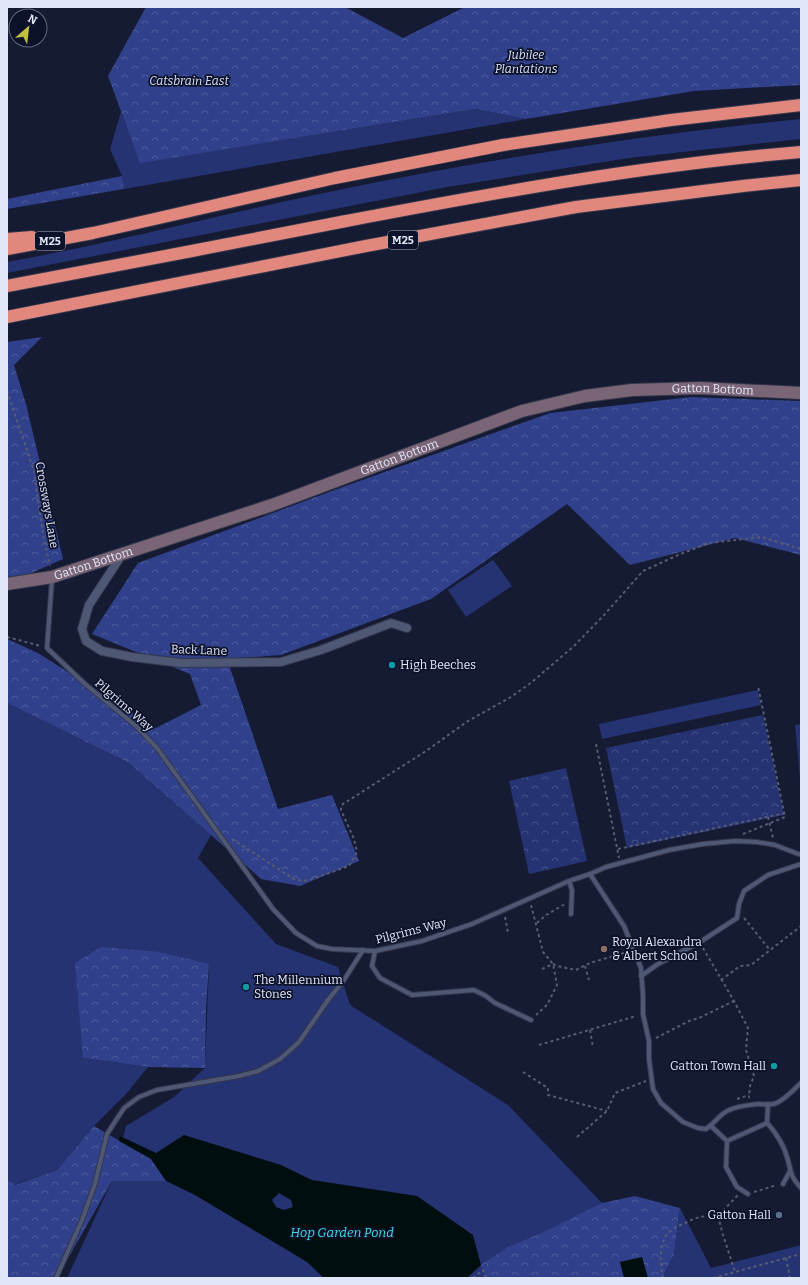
<svg xmlns="http://www.w3.org/2000/svg" width="808" height="1285" font-family="Bitter,serif">
<style>
.green{fill:#263373}
.forest{fill:url(#forest-crowns)}
.park{fill:url(#park-crowns)}
.water{fill:#000e0f;fill-rule:evenodd}
.lines{fill:none;stroke-linecap:round;stroke-linejoin:round}
.lane-casing{stroke:#34374b;stroke-width:6}
.street-casing{stroke:#34374b;stroke-width:10}
.secondary-casing{stroke:#34374b;stroke-width:14}
.highway-casing{stroke:#34374b;stroke-width:14}
.path{stroke:#565c71;stroke-width:2;stroke-dasharray:3 3;stroke-linecap:butt}
.lane{stroke:#4e5773;stroke-width:4}
.street{stroke:#4e5773;stroke-width:8}
.secondary{stroke:#7a6576;stroke-width:12}
.highway{stroke:#e1877d;stroke-width:12}
.culture-dot{fill:#0f9aa8;stroke:#0c1229;stroke-width:1.5}
.education-dot{fill:#8d6e63;stroke:#0c1229;stroke-width:1.5}
.service-dot{fill:#5c6f8a;stroke:#0c1229;stroke-width:1.5}
.labels{text-anchor:middle;dominant-baseline:central;stroke-width:3.5;stroke-linejoin:round;paint-order:stroke}
.shield{fill:#0c1229;stroke:#a2a7ba;stroke-width:1}
.shield-label{font-size:11px;font-weight:bold;fill:#e2e7f8}
.park-label{font-size:12px;font-style:italic;fill:#d9e0f6;stroke:#0c1229}
.street-label{font-size:12px;fill:#e2e7f8;stroke:#0c1229}
.poi-label{font-size:12px;fill:#e2e7f8;stroke:#0c1229;text-anchor:start}
.water-label{font-size:13px;font-style:italic;fill:#43dbe2;stroke:#0c1229}
</style>
<defs>
<pattern id="forest-crowns" width="20" height="18" patternUnits="userSpaceOnUse"><rect width="20" height="18" fill="#30408a"/><path d="M2 6a3 3 0 1 1 6 0M12 15a3 3 0 1 1 6 0" fill="none" stroke="#4e5c9b"/></pattern>
<pattern id="park-crowns" width="20" height="18" patternUnits="userSpaceOnUse"><rect width="20" height="18" fill="#263373"/><path d="M2 6a3 3 0 1 1 6 0M12 15a3 3 0 1 1 6 0" fill="none" stroke="#455188"/></pattern>
</defs>
<rect width="100%" height="100%" fill="#151b33"/>
<g class="green">
<polygon points="475,109 526,119 124,189 122,176 110,149 121,112 140,162"/>
<path d="M801 119V139L629 158 447 187 7 273V262C114 243 218 215 324 193 482 160 641 135 801 119Z"/>
<polygon points="493,560 512,586 466,617 448,590"/>
<polygon points="758,690 761,705 602,739 599,724"/>
<polygon points="7,703 129,763 211,835 198,858 276,944 338,967 350,1005 508,1105 602,1203 616,1278 67,1278 112,1181 126,1126 174,1097 205,1068 209,964 83,1058 148,1067 126,1094 94,1126 57,1170 14,1185 7,1179"/>
<polygon points="801,724 801,788 795,725"/>
<polygon points="680,1208 711,1268 801,1245 801,1278 662,1278 674,1254"/>
</g>
<g class="forest">
<polygon points="146,7 345,7 403,38 465,7 801,7 801,85 694,91 526,119 475,109 140,163 108,76"/>
<polygon points="122,176 124,189 7,209 7,199"/>
<polygon points="42,337 14,365 26,404 63,559 7,584 7,342"/>
<polygon points="691,397 801,401 801,555 735,538 630,565 567,504 431,599 281,655 227,659 278,809 332,795 359,861 300,886 261,879 129,763 7,703 7,639 38,653 156,728 201,705 190,674 92,634 138,563 340,488 550,413"/>
<polygon points="101,947 159,952 209,964 206,1010 205,1068 148,1067 83,1058 75,963"/>
<polygon points="94,1126 151,1159 166,1181 112,1181 57,1278 7,1278 7,1179 15,1185 57,1170"/>
<polygon points="635,1196 680,1208 674,1254 662,1278 486,1278 481,1265 508,1247 544,1232 602,1203"/>
</g>
<g class="park">
<polygon points="763,715 784,815 627,848 606,748"/>
<polygon points="566,768 587,861 529,874 509,781"/>
</g>
<g class="water">
<path d="M184 1135 281 1165 312 1180 417 1196 473 1235 481 1265 467 1278H324L307 1262 195 1195 166 1181 151 1159 119 1141 120 1136 156 1153ZM279 1193 291 1200 293 1207 284 1210 276 1207 272 1200Z"/>
<polygon points="642,1257 648,1278 624,1278 620,1262"/>
</g>
<g class="lines">
<g class="lane-casing">
<g id="lane">
<polyline points="52,579 47,648 85,684 136,726 157,748 273,909 296,933 317,946 332,949 375,951 422,941 472,924 569,881 590,874 606,867 669,850 703,844 735,841 757,842 775,845 801,855"/>
<path d="M590 874 624 926 641 968 643 995V1014L649 1041V1059L653 1089 661 1103 683 1122 698 1128 706 1129C714 1124 718 1116 727 1111 736 1106 748 1105 758 1104 763 1104 768 1105 774 1104 784 1101 793 1090 801 1083"/>
<polyline points="569,881 572,890 571,914"/>
<polyline points="375,951 372,966 380,978 412,995 474,990 486,996 495,1003 531,1020"/>
<polyline points="641,976 658,964 700,942 737,918 739,904 744,891 768,875 801,864"/>
<path d="M767 1123C774 1130 783 1144 786 1154 792 1170 788 1174 801 1188"/>
<polyline points="711,1126 727,1141 767,1123 768,1104"/>
<polyline points="727,1141 726,1167 737,1187 748,1194"/>
<polyline points="783,1184 790,1171"/>
<polyline points="56,1278 82,1220 95,1184 107,1134 124,1108 139,1097 157,1090 239,1076 258,1071 280,1059 299,1042 328,1000 344,980 363,950"/>
</g>
</g>
<g class="street-casing">
<polyline id="street" points="123,553 89,605 82,629 86,641 102,651 132,657 181,663 281,662 321,650 391,623 407,628"/>
</g>
<g class="secondary-casing">
<g id="secondary">
<path id="s1" d="M7 584 52 577 272 505 522 411 585 396 632 390 700 388 801 393"/>
</g>
</g>
<g class="highway-casing">
<g id="highway">
<polyline points="7,239 32,237"/>
<polyline points="7,249 93,233 335,178 503,145 671,120 801,105"/>
<path d="M7 286C118 265 230 244 341 222 493 193 646 165 801 152"/>
<polyline points="7,317 366,246 576,207 743,186 801,180"/>
</g>
</g>
<g class="path">
<polyline points="7,391 34,471 43,535 50,566"/>
<polyline points="7,637 41,646"/>
<polyline points="596,744 619,858"/>
<polyline points="768,817 773,838"/>
<polyline points="743,834 785,817 758,686"/>
<polyline points="232,839 294,879 303,881 312,879 349,866 357,852 354,839 341,810 341,806 343,804 426,751 468,721 511,697 532,682 574,646 605,614 643,571 678,555 709,543 762,537 801,549"/>
<polyline points="618,849 785,813"/>
<polyline points="531,905 543,952 553,964 557,985 547,1005 536,1015"/>
<polyline points="505,917 508,933"/>
<polyline points="744,918 770,950"/>
<polyline points="537,923 546,915 565,904"/>
<polyline points="703,948 734,1001 748,1028 746,1050 754,1076 750,1086 749,1098"/>
<polyline points="585,966 589,980"/>
<polyline points="542,969 553,964 557,966 576,970 590,963 627,952"/>
<polyline points="721,980 740,966 751,965 801,926"/>
<polyline points="590,1030 593,1047"/>
<polyline points="656,1038 689,1021 699,1018 734,1001"/>
<polyline points="539,1045 636,1016"/>
<polyline points="523,1072 548,1088 548,1095 607,1111"/>
<polyline points="737,1099 749,1095"/>
<polyline points="577,1137 607,1111 615,1093 646,1081"/>
<polyline points="754,1192 777,1185"/>
<polyline points="718,1216 723,1235 735,1272"/>
<polyline points="786,1258 790,1278"/>
<polyline points="473,1278 483,1270 486,1278"/>
<path d="M663 1278C660 1262 657 1240 673 1229 677 1226 681 1225 685 1223 699 1216 702 1216 718 1216L738 1195"/>
<polyline points="713,1278 801,1254"/>
</g>
<use href="#lane" class="lane"/>
<use href="#street" class="street"/>
<use href="#secondary" class="secondary"/>
<use href="#highway" class="highway"/>
</g>
<g class="culture-dot">
<circle cx="392" cy="665" r="4"/>
<circle cx="246" cy="987" r="4"/>
<circle cx="774" cy="1066" r="4"/>
</g>
<circle class="education-dot" cx="604" cy="949" r="4"/>
<circle class="service-dot" cx="779" cy="1215" r="4"/>
<g class="labels">
<g class="shield">
<rect x="388" y="231" width="30" height="18" rx="3"/>
<rect x="35" y="232" width="30" height="18" rx="3"/>
</g>
<g class="shield-label">
<text x="403" y="240">M25</text>
<text x="50" y="241">M25</text>
</g>
<g class="park-label">
<text x="526" y="55">Jubilee<tspan x="526" dy="14">Plantations</tspan></text>
<text x="189" y="81">Catsbrain East</text>
</g>
<g class="street-label">
<text stroke="none"><textPath href="#s1" startOffset="737">Gatton Bottom</textPath></text>
<text stroke="none"><textPath href="#s1" startOffset="413">Gatton Bottom</textPath></text>
<text transform="translate(47 505) rotate(80)">Crossways Lane</text>
<text stroke="none"><textPath href="#s1" startOffset="89">Gatton Bottom</textPath></text>
<text transform="translate(199 650) rotate(2)">Back Lane</text>
<text transform="translate(124 705) rotate(41)">Pilgrims Way</text>
<text transform="translate(411 931) rotate(-14)">Pilgrims Way</text>
</g>
<g class="poi-label">
<text x="400" y="665">High Beeches</text>
<text x="612" y="942">Royal Alexandra<tspan x="612" dy="14">&amp; Albert School</tspan></text>
<text x="254" y="980">The Millennium<tspan x="254" dy="14">Stones</tspan></text>
<text x="766" y="1066" text-anchor="end">Gatton Town Hall</text>
<text x="771" y="1215" text-anchor="end">Gatton Hall</text>
</g>
<g class="water-label">
<text x="342" y="1232">Hop Garden Pond</text>
</g>
</g>
<rect width="808" height="1285" fill="none" stroke="#e2e7f8" stroke-width="16"/>
<g transform="translate(28 28) rotate(28)"><circle r="19" fill="#0c1229" stroke="#62677c"/>
<path d="M0-3L7 15L0 10L-7 15Z" fill="#c1be40"/>
<text y="-6" font-size="11" font-weight="bold" text-anchor="middle" fill="#e2e7f8">N</text>
</g>
</svg>
